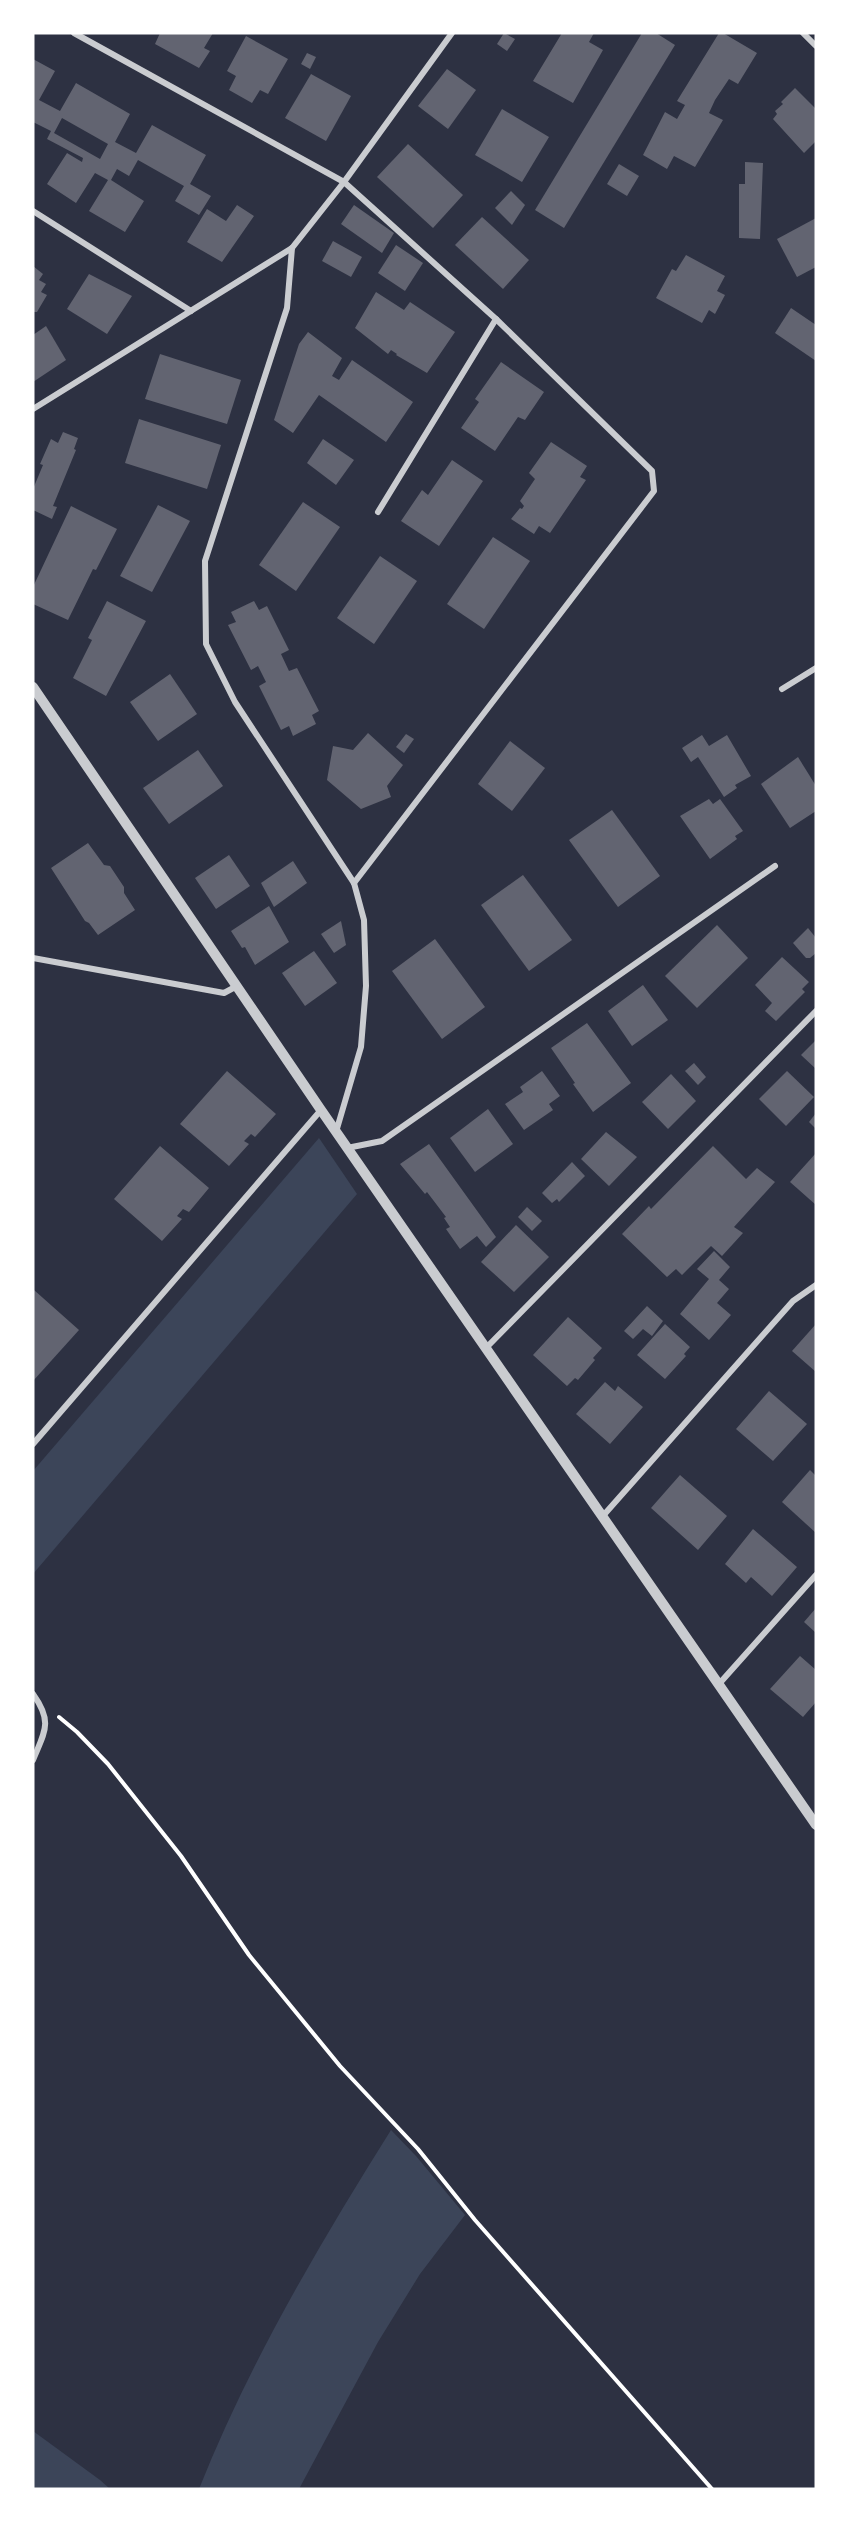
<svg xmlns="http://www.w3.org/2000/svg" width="849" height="2522" font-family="'Sofia Sans Condensed',sans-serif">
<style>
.green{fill:#3c4559}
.building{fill:#626471;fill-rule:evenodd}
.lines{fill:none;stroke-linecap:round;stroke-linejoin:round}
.path{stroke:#fff;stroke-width:4}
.minor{stroke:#caccd0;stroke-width:6}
.tertiary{stroke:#caccd0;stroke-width:10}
</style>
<rect width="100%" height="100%" fill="#2d3142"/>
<g class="green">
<polygon points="319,1138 357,1194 33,1574 33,1471"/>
<path d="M391 2130 416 2156 465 2215 420 2274 378 2342 299 2489H199C249 2363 319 2245 391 2130Z"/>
<polygon points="33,2431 100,2480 110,2489 33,2489"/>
</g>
<g class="building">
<polygon points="160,33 213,33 204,48 210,51 199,68 155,44"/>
<polygon points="504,33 515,39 507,51 497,44"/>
<polygon points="562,33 594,33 589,42 603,50 573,103 533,81"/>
<polygon points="642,33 656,33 675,45 564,228 535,210"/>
<polygon points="719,33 723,33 757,53 738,84 729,79 715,100 709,113 723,120 695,167 674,156 667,169 643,155 665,112 677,119 685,105 677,101"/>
<polygon points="246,36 288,59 268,94 260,90 252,103 229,90 236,76 227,71"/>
<polygon points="307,53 316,57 310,69 301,64"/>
<path d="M33 59 55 71 39 100 60 111 76 83 130 114 115 142 136 153 152 125 206 155 190 184 211 196 199 215 175 201 184 186 138 160 129 176 117 169 111 180 144 201 125 232 89 211 108 180 95 173 76 203 47 184 67 153 82 162 83 158 47 139 51 131 33 122ZM62 118 108 144 100 159 54 133Z"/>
<polygon points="447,69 476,90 448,129 418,106"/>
<polygon points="311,74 351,96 326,141 285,118"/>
<polygon points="795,88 816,109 816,141 804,153 773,119 777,114 775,111 783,104 781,102"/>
<polygon points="502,109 549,137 522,182 475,155"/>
<polygon points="408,144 463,195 433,228 377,177"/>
<polygon points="745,162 763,163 760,239 739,238 739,184 745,184"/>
<polygon points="619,164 639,176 627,196 607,184"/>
<polygon points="511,191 525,205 512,225 495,208"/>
<polygon points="237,205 254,216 222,262 187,242 207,209 226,221"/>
<polygon points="354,205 394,233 382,253 341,224"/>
<polygon points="482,217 529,260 503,289 455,245"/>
<polygon points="816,218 816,267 797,277 777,239"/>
<polygon points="333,241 362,257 351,277 322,261"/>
<polygon points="396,245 423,263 405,291 378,273"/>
<polygon points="686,255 725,276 717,291 725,295 715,314 709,310 702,323 656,298 672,269 676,271"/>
<polygon points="33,266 43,274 39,280 46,284 41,292 47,295 37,312 33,312"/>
<polygon points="89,274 132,296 107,334 67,309"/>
<polygon points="376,292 404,310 410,302 455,332 427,373 396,355 397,354 391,350 388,354 355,328"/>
<polygon points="791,308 816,325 816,361 775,333"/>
<polygon points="46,326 66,360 33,382 33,335"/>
<polygon points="308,332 342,358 332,376 339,380 352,360 413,402 386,442 319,395 293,433 274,420 299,344"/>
<polygon points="160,354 241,380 227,424 145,399"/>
<polygon points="501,362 544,392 525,420 518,417 495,451 461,428 479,402 475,399"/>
<polygon points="139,419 221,445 207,489 125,463"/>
<polygon points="63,432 78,438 74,449 76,450 53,506 57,507 52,519 33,510 33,489 43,465 40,464 51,439 58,443"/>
<polygon points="323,439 354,460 336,485 307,463"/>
<polygon points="551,442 587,466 580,477 586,480 550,533 539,526 534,534 511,519 520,508 522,509 524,506 520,501 535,479 529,473"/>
<polygon points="452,460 483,481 439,546 401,521 422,490 428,495"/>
<polygon points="303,502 340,527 296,591 259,565"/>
<polygon points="158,505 190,521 152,592 120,576"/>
<polygon points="71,506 117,529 96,570 93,569 68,620 33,604 33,587"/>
<polygon points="493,537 530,561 484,629 447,604"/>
<polygon points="380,556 417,581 374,644 337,618"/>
<polygon points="107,601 146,621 106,696 73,678 92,640 88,638"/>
<polygon points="254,601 259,610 267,606 289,650 281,654 289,671 297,668 319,711 312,715 316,724 293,736 289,726 281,730 259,686 266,682 258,666 251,670 228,625 236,622 231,612"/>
<polygon points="170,674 197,714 158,741 130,702"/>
<polygon points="368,733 403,765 387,786 391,797 361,809 327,780 333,746 353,750"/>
<polygon points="406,734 414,739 404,753 396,747"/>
<polygon points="702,735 709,746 727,735 751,776 735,785 737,788 724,797 698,757 691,762 682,748"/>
<polygon points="510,741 545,768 512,811 478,784"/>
<polygon points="198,750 223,786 169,824 143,788"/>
<polygon points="798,757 816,786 816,811 790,828 761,784"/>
<polygon points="709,799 713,804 720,799 743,831 735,836 737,839 710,859 680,816"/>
<polygon points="612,810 660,876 618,907 569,840"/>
<polygon points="88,843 104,865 110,866 124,887 124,893 135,910 98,935 89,923 85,921 51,868"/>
<polygon points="229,855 250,886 216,909 195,878"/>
<polygon points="293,861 307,883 274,907 261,883"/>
<polygon points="523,875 572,940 529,971 481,905"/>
<polygon points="269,906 289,942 255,965 245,947 242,948 231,931"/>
<polygon points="341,921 346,945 334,953 321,934"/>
<polygon points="717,925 748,958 697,1008 665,976"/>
<polygon points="808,928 816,938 816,953 810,958 806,958 793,943"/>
<polygon points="435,939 485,1007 442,1039 392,971"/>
<polygon points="314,951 337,983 305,1006 282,973"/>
<polygon points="782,957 809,982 802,989 805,992 776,1021 765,1011 772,1003 755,985"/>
<polygon points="643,985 668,1020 632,1046 608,1011"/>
<polygon points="587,1023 631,1083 593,1112 573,1084 575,1083 551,1048"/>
<polygon points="816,1040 816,1069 801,1055"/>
<polygon points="694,1063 706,1077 698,1085 685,1071"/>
<polygon points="227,1071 276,1114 255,1137 251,1134 244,1141 249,1144 229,1166 180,1124"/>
<polygon points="542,1071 560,1096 549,1104 553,1110 524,1130 505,1104 523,1092 520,1087"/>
<polygon points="787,1071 814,1097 786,1126 759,1099"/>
<polygon points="671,1074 696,1101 668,1129 642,1102"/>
<polygon points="488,1109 513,1144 475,1172 450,1138"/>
<polygon points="816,1113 816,1129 809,1122"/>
<polygon points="606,1132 637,1157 609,1186 581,1159"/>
<polygon points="429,1144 496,1237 486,1247 477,1236 460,1249 446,1229 450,1227 444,1218 446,1217 427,1192 425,1194 400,1164"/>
<polygon points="160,1146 209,1188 189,1212 183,1209 177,1216 182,1219 162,1241 114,1199"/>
<polygon points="713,1146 746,1179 757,1168 775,1182 734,1227 743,1233 722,1256 711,1246 682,1275 676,1269 667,1277 622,1234 649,1206 651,1209"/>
<polygon points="816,1153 816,1205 790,1182"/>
<polygon points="572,1162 585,1176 559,1202 557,1199 552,1203 542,1193"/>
<polygon points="527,1207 542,1221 532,1231 518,1217"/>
<polygon points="516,1225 549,1257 514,1292 481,1262"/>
<polygon points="714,1251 730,1267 719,1280 729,1289 717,1303 731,1315 709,1340 680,1314 709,1279 697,1269"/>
<polygon points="34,1290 79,1330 33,1381 33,1291"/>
<polygon points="647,1306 663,1321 652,1336 643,1329 633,1339 624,1331"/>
<polygon points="568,1317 602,1348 593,1358 595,1360 578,1380 575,1378 567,1386 533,1355"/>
<polygon points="665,1324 690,1347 684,1354 686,1356 665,1379 637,1355"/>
<polygon points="816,1324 816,1372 792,1351"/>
<polygon points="605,1382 615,1391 618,1386 643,1407 610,1444 576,1414"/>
<polygon points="769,1391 807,1424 773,1461 736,1429"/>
<polygon points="810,1470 816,1476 816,1533 782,1502"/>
<polygon points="680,1475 727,1516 698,1550 651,1508"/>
<polygon points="753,1529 797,1567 772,1596 751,1577 746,1583 725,1564"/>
<polygon points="816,1608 816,1633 804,1622"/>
<polygon points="800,1656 816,1670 816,1702 803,1717 770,1689"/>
</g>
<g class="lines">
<polyline class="path" points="59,1717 77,1732 108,1764 181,1856 249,1955 340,2066 418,2149 475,2220 712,2489"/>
<g class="minor">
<polyline points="74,33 344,182 496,319 652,471 654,491 354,883"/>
<polyline points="803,33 816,46"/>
<polyline points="33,211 191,311"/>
<polyline points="292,248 287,308 205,561 206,644 235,702 354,883 364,920 366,986 361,1047 336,1132"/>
<polyline points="33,409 292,248 344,182 452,33"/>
<polyline points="378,512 496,319"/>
<polyline points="782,689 816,668"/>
<polyline points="33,958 224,993 237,986"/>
<polyline points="347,1148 382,1141 775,866"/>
<polyline points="486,1348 816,1011"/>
<polyline points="33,1444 321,1110"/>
<polyline points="602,1517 793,1301 816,1285"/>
<polyline points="719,1684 816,1575"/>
<path d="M33 1694C53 1722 45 1731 33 1760"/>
</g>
<polyline class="tertiary" points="33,687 321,1110 816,1825"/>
</g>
<rect width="849" height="2522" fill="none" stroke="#ffffff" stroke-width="69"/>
</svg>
